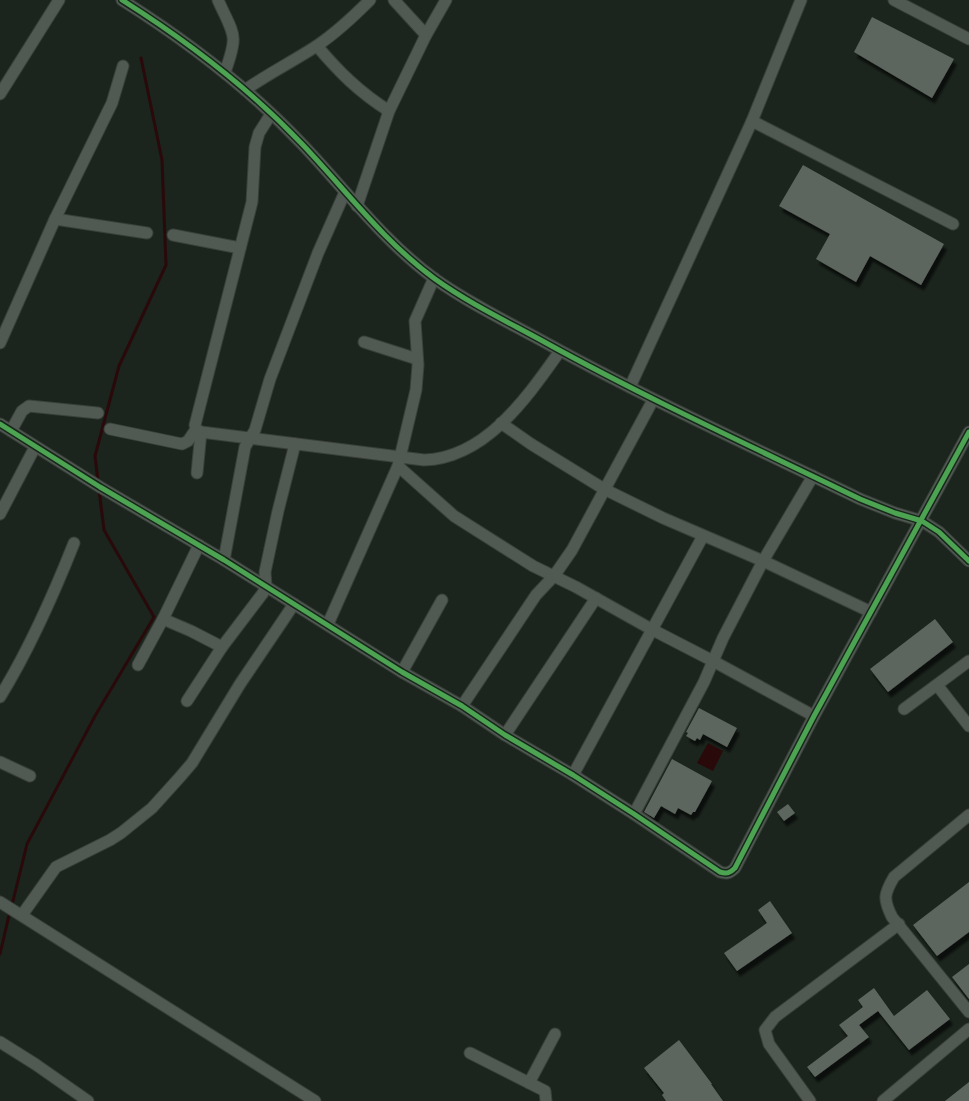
<svg xmlns="http://www.w3.org/2000/svg" width="969" height="1101" font-family="Commissioner,sans-serif">
<style>
.water{fill:#2a090a}
.lines{fill:none;stroke-linecap:round;stroke-linejoin:round}
.stream{stroke:#2a090a;stroke-width:3}
.building{fill:#5d655e;filter:url(#shadow)}
.minor-casing{stroke:#39403a;stroke-width:13}
.minor{stroke:#515953;stroke-width:11}
.cycleway-casing{stroke:#17281b;stroke-width:8}
.cycleway{stroke:#4ca352;stroke-width:5}
</style>
<defs>
<filter id="shadow"><feDropShadow dx="3" dy="5.5" stdDeviation="1" flood-color="#0009"/></filter>
</defs>
<rect width="100%" height="100%" fill="#1b241d"/>
<polygon class="water" points="708,743 723,751 713,771 697,763"/>
<g class="lines">
<g class="stream">
<polyline points="98,481 95,456 119,366 166,265 162,160 141,58"/>
<polyline points="12,905 27,844 95,716 154,617 104,530 99,490"/>
<polyline points="0,954 10,911"/>
</g>
</g>
<g class="building">
<polygon points="872,17 954,59 932,98 854,52"/>
<polygon points="803,165 944,244 921,285 870,256 856,282 816,259 830,234 779,206"/>
<polygon points="935,619 953,642 888,692 870,669"/>
<polygon points="699,708 737,728 727,747 703,734 700,740 697,738 695,741 686,736 688,733 686,732"/>
<polygon points="672,759 712,781 695,812 693,812 691,815 678,808 675,814 661,806 654,818 644,812"/>
<polygon points="788,804 795,813 784,821 777,812"/>
<polygon points="969,882 969,932 937,956 913,925"/>
<polygon points="770,901 792,933 737,971 724,953 767,923 758,910"/>
<polygon points="969,964 969,999 952,977"/>
<polygon points="874,988 894,1016 927,990 950,1019 909,1050 878,1011 859,1025 869,1037 815,1077 807,1067 848,1036 839,1025 863,1007 858,1000"/>
<polygon points="679,1040 712,1084 711,1084 723,1101 666,1101 662,1095 664,1093 644,1068"/>
<polygon points="969,1082 969,1101 945,1101"/>
</g>
<g class="lines">
<g class="minor-casing">
<g id="minor">
<path d="M122 0C187 41 249 88 302 144 345 189 383 241 435 279 470 304 510 323 548 344 650 400 755 448 860 499L895 513 922 521 939 532 969 561"/>
<path d="M218 0C234 36 239 33 225 72"/>
<polyline points="394,0 426,35"/>
<polyline points="894,0 969,39"/>
<path d="M317 46C339 72 359 92 389 111"/>
<path d="M245 90C269 73 294 61 318 45 337 32 354 16 370 0"/>
<polyline points="0,94 59,0"/>
<polyline points="752,121 953,224"/>
<polyline points="357,206 389,111 426,35 446,0"/>
<polyline points="55,219 147,233"/>
<polyline points="173,235 240,248"/>
<polyline points="364,342 417,359"/>
<polyline points="0,343 55,219 112,103 123,66"/>
<polyline points="630,387 752,121 801,0"/>
<polyline points="501,423 531,444 604,489 663,518 763,561 871,612"/>
<path d="M0 424 100 487 224 560 402 672 462 706 505 735 573 775 634 814 720 872C727 874 730 873 735 868L814 716 969 432"/>
<polyline points="110,429 182,444 188,441 196,429 195,425 252,202 255,147 259,133 271,114"/>
<path d="M196 429 201 432 424 460C486 458 528 396 560 351"/>
<polyline points="11,431 22,411 29,406 98,413"/>
<polyline points="398,466 454,516 533,566 576,587 651,629 713,661 814,716"/>
<polyline points="197,473 201,432"/>
<polyline points="0,514 35,447"/>
<polyline points="224,560 245,447 255,430 270,379 318,253 345,192"/>
<polyline points="163,619 191,631 222,647"/>
<polyline points="328,624 398,466 416,390 418,365 415,321 434,278"/>
<polyline points="138,665 163,619 199,545"/>
<polyline points="402,672 442,600"/>
<polyline points="937,685 969,726"/>
<path d="M0 697C30 648 53 596 74 543"/>
<polyline points="187,701 222,647 263,593 266,586 265,572 278,511 295,444"/>
<polyline points="462,706 536,595 554,576 572,550 653,400"/>
<polyline points="904,709 969,661"/>
<polyline points="505,735 596,598"/>
<polyline points="0,762 30,776"/>
<polyline points="573,775 703,536"/>
<polyline points="634,814 704,682 723,638 763,561 813,476"/>
<path d="M969 815 894 877C884 894 883 899 892 917L969 1012"/>
<polyline points="0,902 315,1101"/>
<polyline points="22,915 56,867 110,840 121,833 152,808 180,777 192,763 240,684 294,604"/>
<polyline points="0,1042 35,1064 88,1101"/>
<polyline points="470,1053 545,1091 546,1101"/>
<polyline points="529,1083 555,1034"/>
<polyline points="810,1101 769,1044 765,1030 775,1017 899,924"/>
<polyline points="883,1101 969,1029"/>
</g>
</g>
<use href="#minor" class="minor"/>
<g class="cycleway-casing">
<g id="cycleway">
<path d="M122 0C187 41 249 88 302 144 345 189 383 241 435 279 470 304 510 323 548 344 650 400 755 448 860 499L895 513 922 521 939 532 969 561"/>
<path d="M0 424 100 487 224 560 402 672 462 706 505 735 573 775 634 814 720 872C727 874 730 873 735 868L814 716 969 432"/>
</g>
</g>
<use href="#cycleway" class="cycleway"/>
</g>
</svg>
